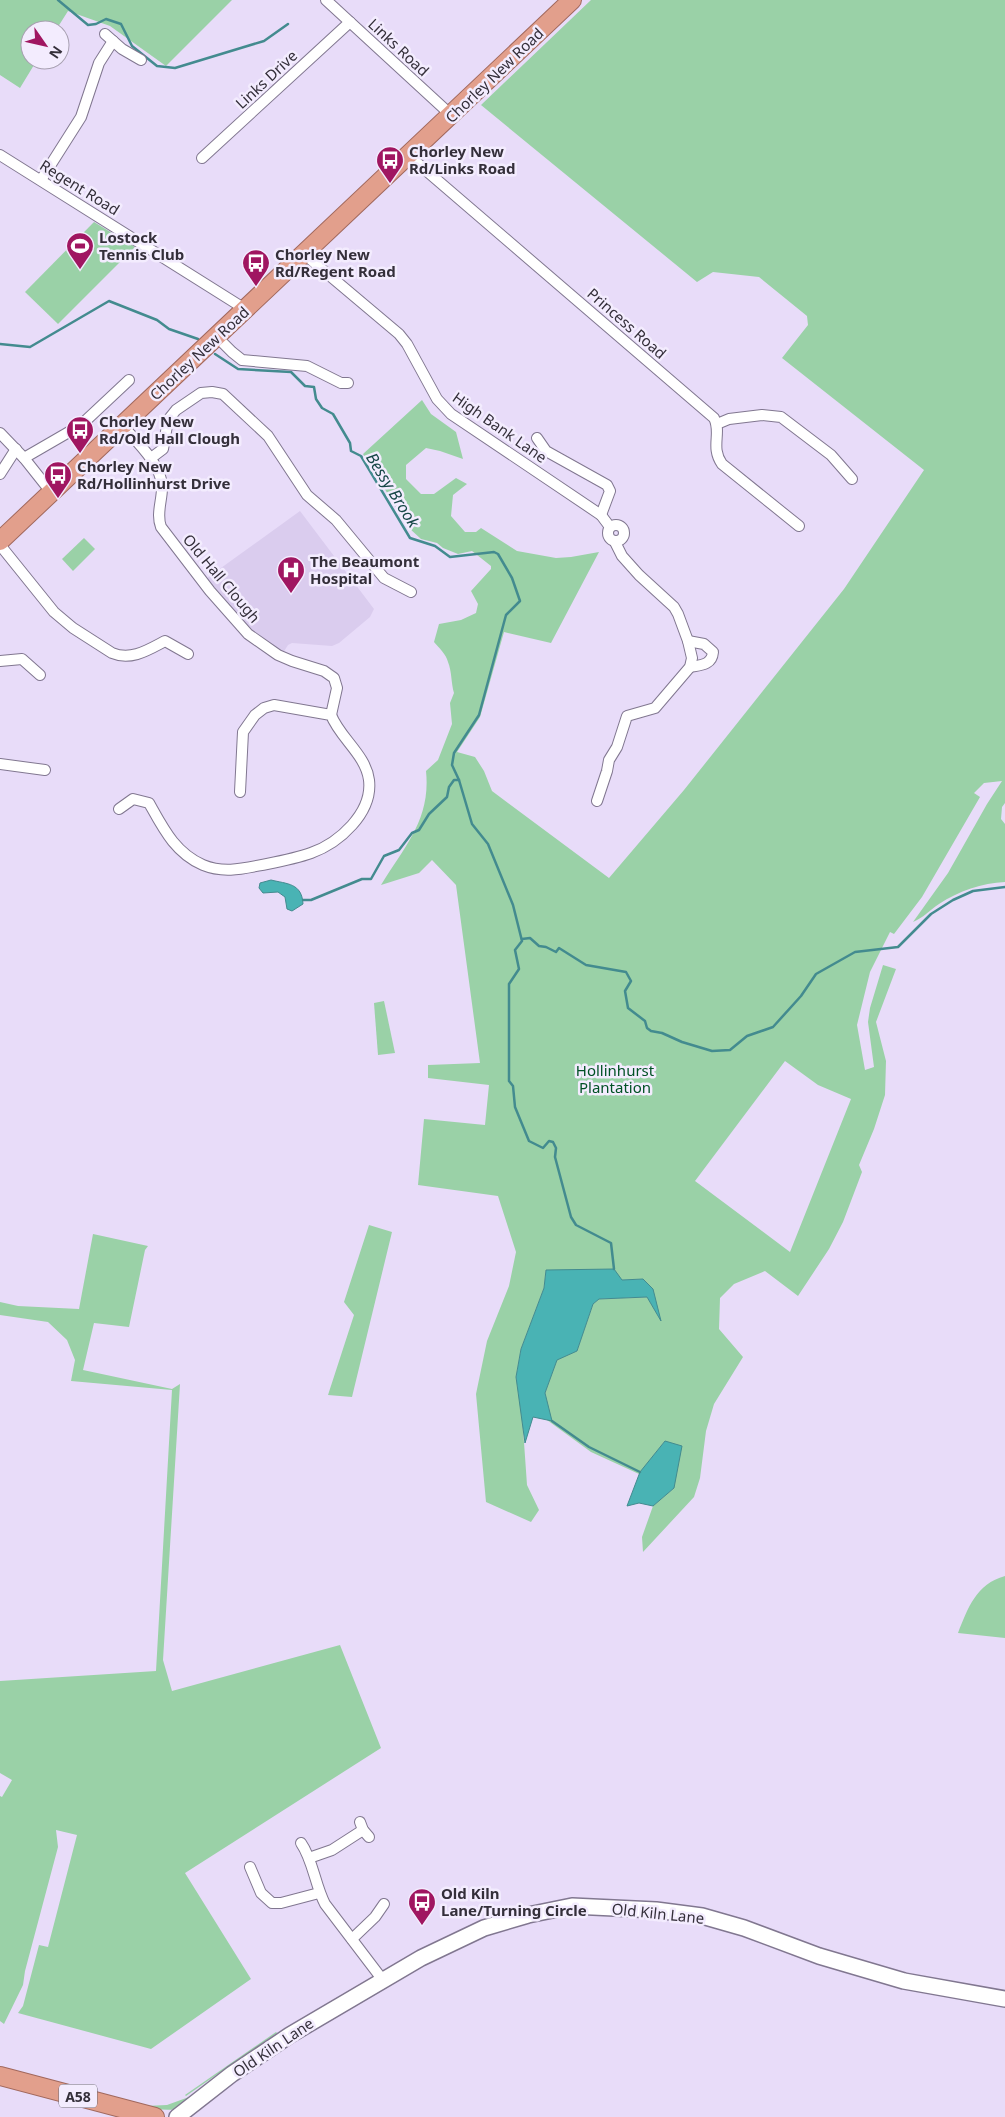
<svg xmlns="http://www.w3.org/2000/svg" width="1005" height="2117" font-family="'Noto Sans',sans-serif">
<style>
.built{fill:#daccee}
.green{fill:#9ad1a7;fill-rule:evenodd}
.water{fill:#49b3b4;stroke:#438b8f}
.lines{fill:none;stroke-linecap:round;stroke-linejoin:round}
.stream{stroke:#438b8f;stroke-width:2.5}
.minor-casing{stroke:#817790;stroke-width:12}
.secondary-casing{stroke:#817790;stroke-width:18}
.trunk-casing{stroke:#a1685d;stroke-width:20}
.minor{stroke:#fff;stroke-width:10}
.secondary{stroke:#fff;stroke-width:15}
.trunk{stroke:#e29f8c;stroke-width:18}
.labels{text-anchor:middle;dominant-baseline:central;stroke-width:5;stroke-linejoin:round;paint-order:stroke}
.shield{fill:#f3ecfe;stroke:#6d6875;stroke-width:1}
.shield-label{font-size:14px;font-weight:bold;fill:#342f3a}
.street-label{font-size:15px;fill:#342f3a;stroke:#f3ecfe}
.poi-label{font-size:15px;font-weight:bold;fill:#342f3a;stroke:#f3ecfe;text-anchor:start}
.park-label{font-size:15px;fill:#005125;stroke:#f3ecfe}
.water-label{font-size:16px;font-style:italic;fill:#174747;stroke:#f3ecfe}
</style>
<rect width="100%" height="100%" fill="#e8dcf9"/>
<polygon class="built" points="300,511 374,609 370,617 339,643 332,646 292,643 288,645 283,653 247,626 207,578"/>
<g class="green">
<polygon points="0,0 232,0 166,66 110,26 68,11 56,30 30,30 30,60 37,60 20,88 0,75"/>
<path d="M591 0H1005V803L1002 807 1001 819 1005 824V882C982 883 959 891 939 904 930 910 923 918 913 922L948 873 987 804 1002 781 984 783 974 793 980 797 922 897 894 934 890 932 870 972 857 1025 865 1070 874 1067 868 1022 870 1008 883 965 896 969 876 1022 886 1061 885 1095 874 1129 859 1165 862 1172 843 1222 829 1249 798 1296 765 1271 734 1284 720 1298 719 1329 743 1357 714 1404 706 1431 700 1478 694 1497 643 1552 642 1537 653 1506 674 1488 665 1441 639 1474 591 1452 547 1420H551L545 1393 557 1359 577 1351 593 1304 599 1299 647 1297 660 1319 643 1279 622 1280 546 1270 544 1288 521 1349 516 1377 522 1414 527 1485 539 1510 531 1522 486 1502 476 1394 487 1341 509 1286 516 1252 498 1196 418 1185 424 1119 485 1125 489 1085 428 1078V1065L480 1063 456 885 432 860 419 873 381 885C405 846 431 819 426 771L438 760 452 724 450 703 454 693C451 683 452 672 448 662 446 654 439 648 434 642L439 624 461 620 476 613 478 604 471 591 491 569V566L472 551 458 554 443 548 437 543 421 539 409 528 363 454 422 400 431 414 456 432 463 459 440 451 426 448 406 465V479L421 494H434L456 478 467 484 453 495 451 516 465 532H476L481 528 517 551 556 558 571 557 599 552 551 643 504 632 480 717 457 752 475 757 484 771 492 791 609 878 684 790 844 589 924 470 782 358 808 325 807 316 759 277 713 272 697 282 481 105ZM785 1061 818 1085 851 1099 790 1252 695 1181Z"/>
<polygon points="94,222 135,247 58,324 25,292"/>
<polygon points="84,538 95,549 73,571 62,559"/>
<polygon points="384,1001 395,1053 378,1055 374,1003"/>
<polygon points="369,1225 392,1232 352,1397 328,1395 354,1315 344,1302"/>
<polygon points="93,1234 148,1246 145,1250 129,1327 94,1323 83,1370 172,1389 180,1384 163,1660 172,1691 340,1645 381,1748 185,1873 251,1979 151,2049 18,2013 23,2006 39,1945 48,1947 77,1835 56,1830 58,1847 25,1971 23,1985 4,2024 0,2021 0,1796 2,1797 12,1780 0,1773 0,1681 156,1671 172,1390 71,1381 75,1360 67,1340 48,1322 0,1315 0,1302 18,1306 79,1309"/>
<path d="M1005 1576V1638L958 1633C968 1608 976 1584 1005 1576Z"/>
<polygon points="276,2032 277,2033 186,2096 185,2095"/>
<path d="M189 2097C180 2115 162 2110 145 2106L167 2105Z"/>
</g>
<g class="water">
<path d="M271 880C287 884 302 883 303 904L292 911 287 909 285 897 278 892 263 893 259 888 260 883Z"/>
<polygon points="614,1269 622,1280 643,1279 653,1289 661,1321 647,1297 599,1299 593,1304 577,1351 557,1360 545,1393 552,1421 533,1417 525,1443 516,1377 521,1349 544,1288 546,1270"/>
<polygon points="665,1441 682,1446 674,1488 653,1506 639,1503 627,1506 640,1472"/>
</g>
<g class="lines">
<g class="stream">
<polyline points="58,0 88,25 96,24 106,19 121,24 132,46 157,66 175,68 264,41 288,24"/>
<polyline points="0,344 30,347 109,301 157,320 169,329 198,339"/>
<polyline points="215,354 238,369 291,372 305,386 314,387 316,399 322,408 333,414 350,443 351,451 361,456 410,538 435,546 450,557 494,552 498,554 512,578 520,601 506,615 479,715 454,753 452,765 459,780 472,824 488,844 513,905 522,941 515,950 519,969 509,984 509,1081 513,1086 515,1107 529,1141 543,1148 549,1141 553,1142 556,1148 555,1157 571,1217 576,1225 611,1243 614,1269"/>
<polyline points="303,900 311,900 362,879 371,879 384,856 399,850 412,833 419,830 429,814 447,797 449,787 454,780 459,780"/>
<polyline points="522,939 530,938 539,946 546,947 556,952 559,948 586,965 626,972 631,981 625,991 628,1008 645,1021 647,1028 651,1031 662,1033 682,1042 712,1051 730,1050 747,1036 773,1027 801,996 816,974 855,952 898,947 931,914 953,900 973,891 1005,887"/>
<polyline points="552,1421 589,1447 640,1472"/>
</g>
<g class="minor-casing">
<g id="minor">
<polyline points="326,0 451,115"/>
<polyline points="105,34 122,49 141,60"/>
<polyline points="0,155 245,309"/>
<path d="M408 155 714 418C722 433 710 447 722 464L799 526"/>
<polyline points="202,158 350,22"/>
<polyline points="41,180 81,117 99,63 113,41"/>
<polyline points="304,254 399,334 407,344 437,399 451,414 601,515 610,527"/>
<polyline points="216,336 232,352 242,360 307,366 341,383 348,383"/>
<polyline points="717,424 729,419 762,415 781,417 831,455 852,479"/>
<path d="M122 425C136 441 163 466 162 488 162 501 156 514 161 527L210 591 248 634 278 655 292 661 324 671 334 678 337 688 331 715"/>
<polyline points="0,433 24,458 51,492"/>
<polyline points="537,438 546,451 607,485 610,491 601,515"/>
<polyline points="24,458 81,425 129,380"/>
<polyline points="151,458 163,449 168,420 176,410 201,393 212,392 223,394 268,436 307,495 336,520 384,578 411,592"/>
<polyline points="0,474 16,449"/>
<circle cx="616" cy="533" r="8"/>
<path d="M0 545 54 612 73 628 112 653C131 661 148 650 165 641L188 654"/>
<path d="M688 641 704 644 713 652C712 665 701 665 690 667"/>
<polyline points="0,661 22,659 40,675"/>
<polyline points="0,764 45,770"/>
<polyline points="597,801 607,771 609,760 617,747 627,716 655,708 690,667 692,658 688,641 678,614 674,607 639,575 622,556 615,542"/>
<path d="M119 809 133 799 149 803C163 828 175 853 203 865 225 874 245 868 267 864 282 861 297 858 311 853 339 843 373 813 369 780 366 755 340 738 331 715L274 705 264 708 255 715 243 732 240 792"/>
<polyline points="360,1822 363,1830 369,1837"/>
<path d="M301 1843C313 1860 315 1885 325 1904L382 1979"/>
<polyline points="309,1858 332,1850 363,1830"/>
<polyline points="250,1867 261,1893 272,1903 281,1903 319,1893"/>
<polyline points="352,1939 375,1917 384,1904"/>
</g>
</g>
<g class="secondary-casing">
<polyline id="secondary" points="177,2117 232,2074 290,2035 421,1958 484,1928 528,1915 572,1906 656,1910 702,1916 744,1928 819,1956 904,1981 1005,1999"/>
</g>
<g class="trunk-casing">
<g id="trunk">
<polyline points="0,541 572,0"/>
<polyline points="0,2076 155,2117"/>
</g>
</g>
<use href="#minor" class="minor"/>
<use href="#secondary" class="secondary"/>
<use href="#trunk" class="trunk"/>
</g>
<defs>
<g id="bus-pin" transform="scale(1.4375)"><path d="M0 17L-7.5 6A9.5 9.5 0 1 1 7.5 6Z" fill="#a01661" stroke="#f3ecfe"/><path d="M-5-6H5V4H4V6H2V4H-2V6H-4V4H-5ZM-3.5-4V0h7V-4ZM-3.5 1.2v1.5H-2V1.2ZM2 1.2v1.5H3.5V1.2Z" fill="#fff"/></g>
<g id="stadium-pin" transform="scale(1.4375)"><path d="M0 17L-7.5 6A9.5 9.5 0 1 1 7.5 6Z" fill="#a01661" stroke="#f3ecfe"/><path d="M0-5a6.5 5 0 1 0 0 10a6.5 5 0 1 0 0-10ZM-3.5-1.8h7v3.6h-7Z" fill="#fff"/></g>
<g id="hospital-pin" transform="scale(1.4375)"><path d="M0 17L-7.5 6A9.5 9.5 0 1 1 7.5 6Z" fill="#a01661" stroke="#f3ecfe"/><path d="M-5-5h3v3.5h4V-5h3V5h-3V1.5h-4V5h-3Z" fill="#fff"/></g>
</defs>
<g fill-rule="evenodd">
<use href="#bus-pin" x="390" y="160"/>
<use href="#stadium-pin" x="80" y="246"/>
<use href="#bus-pin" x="256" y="263"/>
<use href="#bus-pin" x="80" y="430"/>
<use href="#bus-pin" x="58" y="475"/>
<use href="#hospital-pin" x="291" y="570"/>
<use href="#bus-pin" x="422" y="1902"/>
</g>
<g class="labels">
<rect class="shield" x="59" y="2084.5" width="38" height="23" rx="4"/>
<g class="shield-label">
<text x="78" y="2096">A58</text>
</g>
<g class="street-label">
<text transform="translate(399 47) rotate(43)">Links Road</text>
<text transform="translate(494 75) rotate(-44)">Chorley New Road</text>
<text transform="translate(266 79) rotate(-43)">Links Drive</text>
<text transform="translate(80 187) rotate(32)">Regent Road</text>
<text transform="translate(627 323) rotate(41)">Princess Road</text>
<text transform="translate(199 353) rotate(-43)">Chorley New Road</text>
<text transform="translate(500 427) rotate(35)">High Bank Lane</text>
<text transform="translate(222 578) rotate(50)">Old Hall Clough</text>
<text transform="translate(658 1913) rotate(6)">Old Kiln Lane</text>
<text transform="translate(273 2047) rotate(-34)">Old Kiln Lane</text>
</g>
<g class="poi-label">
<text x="409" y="151">Chorley New<tspan x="409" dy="17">Rd/Links Road</tspan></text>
<text x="99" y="237">Lostock<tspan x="99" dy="17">Tennis Club</tspan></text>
<text x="275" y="254">Chorley New<tspan x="275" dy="17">Rd/Regent Road</tspan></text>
<text x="99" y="421">Chorley New<tspan x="99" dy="17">Rd/Old Hall Clough</tspan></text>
<text x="77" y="466">Chorley New<tspan x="77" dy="17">Rd/Hollinhurst Drive</tspan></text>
<text x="310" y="561">The Beaumont<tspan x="310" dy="17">Hospital</tspan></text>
<text x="441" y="1893">Old Kiln<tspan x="441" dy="17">Lane/Turning Circle</tspan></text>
</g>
<g class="park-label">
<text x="615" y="1070">Hollinhurst<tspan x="615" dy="17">Plantation</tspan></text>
</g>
<g class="water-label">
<text transform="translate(393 490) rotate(58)">Bessy Brook</text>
</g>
</g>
<g transform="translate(45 45) rotate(124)"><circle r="24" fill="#f3ecfe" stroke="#a7a0b0"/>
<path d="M0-4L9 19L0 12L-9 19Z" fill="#a01661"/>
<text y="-8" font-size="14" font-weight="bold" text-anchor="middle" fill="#342f3a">N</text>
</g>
</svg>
